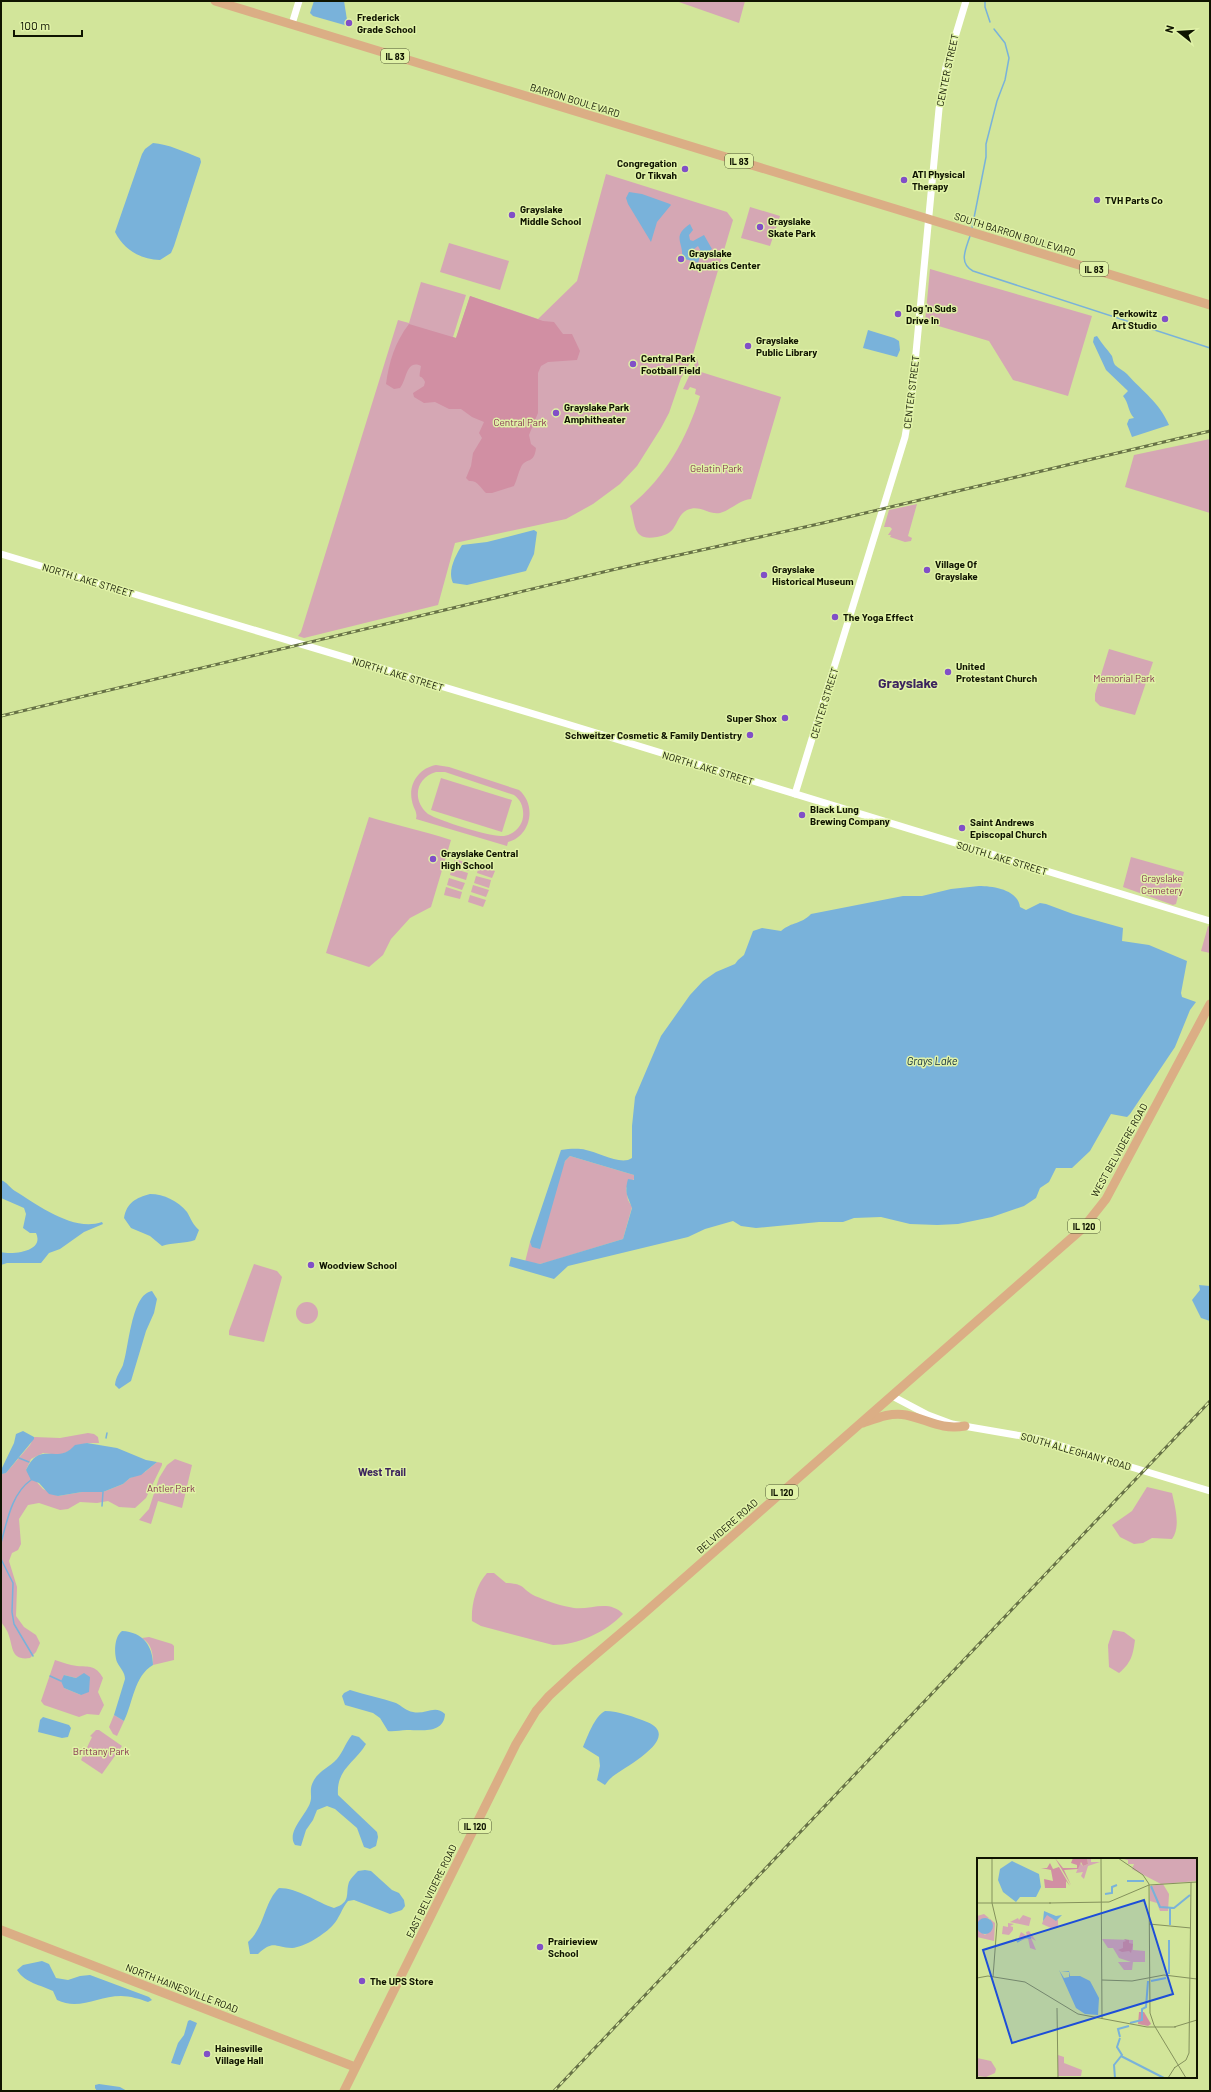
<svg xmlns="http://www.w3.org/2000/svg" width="1211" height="2092" font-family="Barlow,sans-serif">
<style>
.green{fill:#d5a7b4;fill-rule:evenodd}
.forest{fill:#d18fa3}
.water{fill:#79b2da}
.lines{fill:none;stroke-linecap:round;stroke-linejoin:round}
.stream{stroke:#79b2da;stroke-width:1.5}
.minor{stroke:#fff;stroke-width:7}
.major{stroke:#dbae85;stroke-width:9}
.rail-casing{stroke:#677246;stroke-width:3}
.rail{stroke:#e0f2a7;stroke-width:1.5;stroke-dasharray:4.5;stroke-linecap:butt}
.poi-dot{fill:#814fc7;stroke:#e0f2a7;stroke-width:1.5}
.labels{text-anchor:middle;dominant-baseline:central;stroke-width:3;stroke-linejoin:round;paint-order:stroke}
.shield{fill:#e0f2a7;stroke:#4e5732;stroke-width:1}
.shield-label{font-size:9px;font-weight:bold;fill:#0f1400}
.poi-label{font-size:10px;font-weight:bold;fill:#0f1400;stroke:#e0f2a7;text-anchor:start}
.street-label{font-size:10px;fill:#0f1400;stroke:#e0f2a7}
.park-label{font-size:10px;fill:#853552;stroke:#e0f2a7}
.water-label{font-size:11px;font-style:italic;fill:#122d3e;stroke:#e0f2a7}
.neighbourhood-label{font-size:11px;font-weight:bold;fill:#3c245e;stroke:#e0f2a7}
.district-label{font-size:14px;font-weight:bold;fill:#3c245e;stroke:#e0f2a7}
.inset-river{fill:none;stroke:#79b2da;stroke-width:2}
.inset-road{fill:none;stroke:#84915c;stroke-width:1}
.view{fill:#1d4ed8;fill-opacity:0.15;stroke:#1d4ed8;stroke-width:2}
.inset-edge{fill:none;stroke:#0f1400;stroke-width:2}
</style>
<rect width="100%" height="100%" fill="#d2e59a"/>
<g class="green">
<polygon points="676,1 745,1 739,23"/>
<polygon points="606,174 727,212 733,220 691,361 681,378 669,413 661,428 637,466 620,484 593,504 566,519 455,543 438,605 304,638 298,636 301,632 398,320 409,323 421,282 466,295 453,337 456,338 470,296 538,319 577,281"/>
<polygon points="750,207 780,216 770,246 741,238"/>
<polygon points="449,243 509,261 500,290 440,272"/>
<polygon points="930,269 1092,316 1068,396 1013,380 989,341 925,322"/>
<path d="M697 359 701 372 781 397 751 499C739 500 731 510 720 513 708 515 700 504 687 510 679 514 678 522 673 529 669 534 663 536 657 537 631 542 636 522 630 506 665 478 687 438 700 396L695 394 696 389 690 387 688 390 683 389Z"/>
<polygon points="1210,439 1210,513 1125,487 1134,455"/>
<polygon points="917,504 908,536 912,538 911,541 905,542 890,537 891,535 888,535 892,529 890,527 884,527 889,510"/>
<polygon points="1109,649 1153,662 1135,715 1100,706 1095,701 1095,694"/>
<path d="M436 765 449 767 519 790C537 805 531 836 508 842L507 846 416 819C418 812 413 808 412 801 408 784 419 768 436 765ZM436 772H445L514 795C521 800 524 808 523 817 522 827 512 836 502 836 490 837 440 821 428 814 412 801 415 778 436 772Z"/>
<polygon points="441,778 512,800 502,832 431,810"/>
<path d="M369 817C396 825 424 831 451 840L431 907 410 918 391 939 383 955 369 967 326 953Z"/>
<polygon points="1131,857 1184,872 1176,904 1173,905 1123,887"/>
<polygon points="455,859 471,864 468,871 453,866"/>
<polygon points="479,866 495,871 492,878 477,873"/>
<polygon points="452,868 468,873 466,880 450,875"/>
<polygon points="476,876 491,880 489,888 474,883"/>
<polygon points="449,878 465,883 462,890 447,885"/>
<polygon points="473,885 489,890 486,897 471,892"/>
<polygon points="446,887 462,892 460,899 444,895"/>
<polygon points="470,895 486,900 483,907 468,902"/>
<polygon points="1208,926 1210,927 1210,953 1201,951"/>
<polygon points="570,1156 634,1175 635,1178 626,1188 628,1200 632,1207 623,1239 548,1262 540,1264 525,1262 530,1242 530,1244 565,1161"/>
<polygon points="254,1264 277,1271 282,1277 264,1342 229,1335 229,1331"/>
<circle cx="307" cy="1313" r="11"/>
<path d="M88 1433 94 1434 98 1437 99 1443H87L60 1455 43 1453 31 1459 26 1470 43 1489 58 1496 82 1492H103L123 1484 130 1478 145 1472 157 1462 162 1463V1465L146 1498 135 1508 119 1507 108 1501 97 1503 80 1502 68 1509 60 1510 39 1503 28 1505 19 1519 21 1544 18 1550 12 1553 9 1561 17 1587 16 1616 24 1627 36 1635 40 1643 36 1652 30 1658C11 1661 13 1647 9 1636 8 1631 4 1626 1 1622V1474L6 1473 30 1445 34 1437 60 1438Z"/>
<polygon points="175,1459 192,1465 182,1508 158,1501 151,1524 139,1520 149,1509 159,1478 167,1465"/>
<path d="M1147 1487 1172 1493C1175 1507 1181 1527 1172 1539L1152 1538 1143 1543 1134 1544 1120 1537 1112 1525 1132 1511Z"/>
<path d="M487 1573H494L506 1583C526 1584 521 1589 535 1596 547 1601 561 1606 574 1608 591 1610 609 1599 623 1614 606 1632 578 1645 553 1645L481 1626 472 1621C471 1605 476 1585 487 1573Z"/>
<path d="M1113 1630 1124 1632 1135 1640C1133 1655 1131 1663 1119 1673L1109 1667 1108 1645Z"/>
<path d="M149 1637 172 1644 174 1646V1660L153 1665C153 1654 152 1644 142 1638Z"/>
<path d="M55 1660C62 1662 69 1665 77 1666 89 1667 96 1665 103 1678L98 1692 104 1705 99 1715 87 1714 79 1717 44 1705 41 1701ZM64 1675 76 1678 82 1675 81 1695 64 1688Z"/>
<polygon points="114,1715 124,1721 117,1736 113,1734 109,1727"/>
<polygon points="96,1730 99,1730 122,1746 102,1774 81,1760 92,1737 90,1736"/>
</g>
<path class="forest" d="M470 296 543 321 554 322 563 334H572L580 351 577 360 548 362 541 366 538 373V413L529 435 531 444 536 448C534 465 526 457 521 467 518 473 517 480 514 486L492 493H486C480 487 477 480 469 481L466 478 471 466 473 453 482 438 479 433 484 422 472 417 461 409H449L435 402 424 403 414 397 413 393 424 386 425 382C420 371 418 384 421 366 406 359 407 380 400 388L394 389 386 384C389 362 395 342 409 324L456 338Z"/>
<g class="water">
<polygon points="314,1 344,1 348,26 313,16 310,13"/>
<path d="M153 143C168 144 185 152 200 158L201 162 174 246 171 253 160 260C140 259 124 250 115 232L142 154 145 149Z"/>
<polygon points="629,192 642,194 670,204 671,205 657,222 651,242 628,204 626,198"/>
<path d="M690 224 693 230 689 235 690 240 693 241 704 235 712 249 703 255 698 246 694 249 693 254 694 253 700 256 698 263 694 261V263L692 261 682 258C684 242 671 237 690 224Z"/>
<polygon points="868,330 894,338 899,341 900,350 897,357 863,348"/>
<path d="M1097 336C1102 344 1107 349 1112 356 1113 359 1113 362 1115 365 1118 368 1124 371 1127 374 1143 392 1159 402 1169 425L1132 437 1127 424 1129 419 1134 418C1128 412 1129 403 1123 396L1128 391 1106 370 1093 342 1094 337Z"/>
<path d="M534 530 537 532 534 554 526 571 467 585 453 583C447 571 456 555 462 545L487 542Z"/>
<path d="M979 886C994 886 1018 890 1020 907L1026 910 1040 903 1046 904 1073 914 1123 928 1122 941 1149 945 1187 961 1181 993 1182 997 1196 1002 1190 1010 1175 1047 1130 1114 1127 1117 1111 1114 1090 1151 1072 1168H1056L1049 1182 1040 1188 1036 1198 1024 1206 992 1217 958 1224 937 1225 910 1224 881 1217 854 1218 843 1222H819L756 1228 741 1226 733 1221 705 1229 688 1237 568 1266 554 1279 509 1266 511 1257 540 1264 623 1239 632 1208C628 1196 624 1194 628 1179L634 1180V1175L570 1156 565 1161 540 1249 532 1247 530 1242 561 1150C569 1149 578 1148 586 1150 598 1152 621 1166 632 1158V1126L635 1097 661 1036 690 995 703 981 716 972 735 964 738 960 744 955 753 931 762 928 781 931C793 921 800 925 811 914L903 896H922L951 889Z"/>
<path d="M1 1180C7 1182 10 1188 15 1191 38 1205 73 1232 102 1222L103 1224 84 1232 60 1249 49 1253 41 1263H7L1 1265V1252C12 1255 45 1252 36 1233H30L23 1228 26 1214 24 1208 1 1198Z"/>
<path d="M150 1194C164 1194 178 1201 187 1212 191 1219 193 1225 199 1230L195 1240C185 1244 173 1242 162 1246L150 1236 131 1228 124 1218C127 1202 136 1198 150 1194Z"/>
<polygon points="1199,1285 1210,1286 1210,1321 1201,1318 1192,1300 1200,1290"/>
<path d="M152 1291 157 1299 154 1313 146 1331 131 1381 119 1389 115 1385C116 1376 120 1372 123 1365 129 1349 131 1294 152 1291Z"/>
<polygon points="23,1431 34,1437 34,1439 6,1473 2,1474 1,1470 14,1443 16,1434"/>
<path d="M87 1443 117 1448 146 1460 157 1462 141 1475 130 1478 123 1484 103 1492H82L58 1496 49 1494 39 1483 31 1480 26 1470C40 1439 57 1466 75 1445Z"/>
<path d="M122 1631C143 1632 153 1646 153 1665 134 1676 133 1703 124 1721L114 1715 125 1679C125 1672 120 1668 117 1662 114 1653 114 1637 122 1631Z"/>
<polygon points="84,1673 90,1677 89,1692 81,1695 64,1688 61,1681 64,1675 76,1678"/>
<path d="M350 1690C366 1695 381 1698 396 1703 402 1706 406 1711 413 1712 425 1715 435 1704 445 1714 444 1734 421 1730 407 1730 400 1730 394 1732 388 1731L380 1718 373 1713 345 1705 342 1696 344 1693Z"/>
<path d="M605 1711C619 1711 634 1717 647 1722 685 1738 620 1769 611 1778 608 1780 607 1783 605 1785L597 1780 600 1766 599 1757 583 1747C588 1736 594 1717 605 1711Z"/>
<polygon points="43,1717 69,1725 71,1728 68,1737 62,1738 38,1732 40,1720"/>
<path d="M352 1735 359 1737 366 1744C355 1763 336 1769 338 1795L377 1832 378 1837 376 1846 370 1849 364 1847 357 1828 335 1809 327 1806 317 1810 313 1820 306 1830 301 1846 295 1845C286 1832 306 1815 310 1803 313 1795 308 1790 314 1780 320 1770 330 1767 337 1759 343 1752 346 1742 352 1735Z"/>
<path d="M365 1870 371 1871 392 1890 399 1893 404 1900 405 1906 402 1910 390 1914 354 1900 348 1901C342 1908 339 1919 333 1925 325 1934 305 1947 292 1948 275 1948 274 1939 258 1954H250L248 1942C265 1927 264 1902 279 1888 298 1888 316 1902 334 1908 352 1902 345 1894 349 1882 351 1878 355 1874 358 1871Z"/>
<path d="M42 1961 49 1964 56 1978 68 1980 80 1976 90 1975 149 1997 152 2000 148 2002C140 1999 130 1996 121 1996 98 1996 79 2011 57 2000L53 1991C41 1985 25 1983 17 1970L23 1965Z"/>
<polygon points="190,2020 197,2023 180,2065 171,2063 178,2043 184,2035 188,2021"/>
<polygon points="99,2084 120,2087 127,2091 97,2091 95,2088 95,2085"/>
</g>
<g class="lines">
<g class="stream">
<polyline points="985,1 985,7 990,22"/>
<polyline points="972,228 986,157 986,144 997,101 1005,80 1009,58 1005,43 994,29"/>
<path d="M970 236C966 249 958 263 973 271L1210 348"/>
<polyline points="106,1438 107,1433"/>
<polyline points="19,1458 29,1462"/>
<polyline points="102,1506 103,1492"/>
<path d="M1 1543C7 1521 12 1493 31 1480"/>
<polyline points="1,1559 13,1583 12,1612 14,1624 33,1656"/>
<polyline points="50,1676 61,1681"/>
</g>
<g class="minor">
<polyline points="292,24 299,1"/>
<polyline points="1,554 567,724 1210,921"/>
<polyline points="795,794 905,437 912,395 939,109 946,67 966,1"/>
<polyline points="892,1396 928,1415 952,1424 1039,1439 1210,1491"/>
</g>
<g class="major">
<polyline points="215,1 1210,305"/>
<path d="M863 1423C877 1418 891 1412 906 1415 929 1420 940 1430 965 1426"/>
<polyline points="1,1930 355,2067"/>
<polyline points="344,2091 516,1744 536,1711 549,1696 575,1672 641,1616 1083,1228 1106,1199 1210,1004"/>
</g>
<g class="rail-casing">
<g id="rail">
<polyline points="1,716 616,569 823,523 1210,431"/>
<polyline points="554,2091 1210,1401"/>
</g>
</g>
<use href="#rail" class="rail"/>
</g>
<g class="poi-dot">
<circle cx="349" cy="23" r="4"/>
<circle cx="685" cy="169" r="4"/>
<circle cx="904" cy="180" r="4"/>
<circle cx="1097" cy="200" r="4"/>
<circle cx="512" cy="215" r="4"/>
<circle cx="760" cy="227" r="4"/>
<circle cx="681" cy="259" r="4"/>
<circle cx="898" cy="314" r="4"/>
<circle cx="1165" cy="319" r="4"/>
<circle cx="748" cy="346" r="4"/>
<circle cx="633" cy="364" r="4"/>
<circle cx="556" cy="413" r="4"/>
<circle cx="927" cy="570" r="4"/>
<circle cx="764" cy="575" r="4"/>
<circle cx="835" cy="617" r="4"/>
<circle cx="948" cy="672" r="4"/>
<circle cx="785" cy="718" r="4"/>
<circle cx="750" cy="735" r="4"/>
<circle cx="802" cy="815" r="4"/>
<circle cx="962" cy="828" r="4"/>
<circle cx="433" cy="859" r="4"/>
<circle cx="311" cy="1265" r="4"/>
<circle cx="540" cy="1947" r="4"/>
<circle cx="362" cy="1981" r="4"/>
<circle cx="207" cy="2054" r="4"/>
</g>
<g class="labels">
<g class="shield">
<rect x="381" y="49" width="28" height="14" rx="3"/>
<rect x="725" y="154" width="28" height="14" rx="3"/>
<rect x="1080" y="262" width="28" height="14" rx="3"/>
<rect x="1068" y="1219" width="32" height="14" rx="3"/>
<rect x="766" y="1485" width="32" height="14" rx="3"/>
<rect x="459" y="1819" width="32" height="14" rx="3"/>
</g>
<g class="shield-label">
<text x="395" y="56">IL 83</text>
<text x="739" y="161">IL 83</text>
<text x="1094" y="269">IL 83</text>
<text x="1084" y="1226">IL 120</text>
<text x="782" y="1492">IL 120</text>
<text x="475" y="1826">IL 120</text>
</g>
<g class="poi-label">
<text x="357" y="17">Frederick<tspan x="357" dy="12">Grade School</tspan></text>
<text x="677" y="163" text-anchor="end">Congregation<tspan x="677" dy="12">Or Tikvah</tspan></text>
<text x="912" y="174">ATI Physical<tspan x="912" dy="12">Therapy</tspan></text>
<text x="1105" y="200">TVH Parts Co</text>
<text x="520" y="209">Grayslake<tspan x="520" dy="12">Middle School</tspan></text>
<text x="768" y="221">Grayslake<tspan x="768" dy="12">Skate Park</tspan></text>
<text x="689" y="253">Grayslake<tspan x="689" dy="12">Aquatics Center</tspan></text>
<text x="906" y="308">Dog 'n Suds<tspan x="906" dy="12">Drive In</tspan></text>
<text x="1157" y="313" text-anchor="end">Perkowitz<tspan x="1157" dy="12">Art Studio</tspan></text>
<text x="756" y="340">Grayslake<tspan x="756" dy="12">Public Library</tspan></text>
<text x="641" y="358">Central Park<tspan x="641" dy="12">Football Field</tspan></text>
<text x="564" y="407">Grayslake Park<tspan x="564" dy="12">Amphitheater</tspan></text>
<text x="935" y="564">Village Of<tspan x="935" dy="12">Grayslake</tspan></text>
<text x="772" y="569">Grayslake<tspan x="772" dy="12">Historical Museum</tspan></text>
<text x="843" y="617">The Yoga Effect</text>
<text x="956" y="666">United<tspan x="956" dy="12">Protestant Church</tspan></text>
<text x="777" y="718" text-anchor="end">Super Shox</text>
<text x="742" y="735" text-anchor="end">Schweitzer Cosmetic &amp; Family Dentistry</text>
<text x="810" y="809">Black Lung<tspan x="810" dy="12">Brewing Company</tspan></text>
<text x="970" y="822">Saint Andrews<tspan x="970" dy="12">Episcopal Church</tspan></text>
<text x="441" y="853">Grayslake Central<tspan x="441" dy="12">High School</tspan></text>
<text x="319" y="1265">Woodview School</text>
<text x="548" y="1941">Prairieview<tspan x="548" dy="12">School</tspan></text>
<text x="370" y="1981">The UPS Store</text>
<text x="215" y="2048">Hainesville<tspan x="215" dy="12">Village Hall</tspan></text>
</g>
<g class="street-label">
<text transform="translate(947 70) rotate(-78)">CENTER STREET</text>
<text transform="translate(575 100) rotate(17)">BARRON BOULEVARD</text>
<text transform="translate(1015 234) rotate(17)">SOUTH BARRON BOULEVARD</text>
<text transform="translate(911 392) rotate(-83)">CENTER STREET</text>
<text transform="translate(88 580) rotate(17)">NORTH LAKE STREET</text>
<text transform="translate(398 674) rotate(17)">NORTH LAKE STREET</text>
<text transform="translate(824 703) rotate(-73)">CENTER STREET</text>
<text transform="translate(708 768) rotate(17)">NORTH LAKE STREET</text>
<text transform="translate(1002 858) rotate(17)">SOUTH LAKE STREET</text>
<text transform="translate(1119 1150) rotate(-61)">WEST BELVIDERE ROAD</text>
<text transform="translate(1076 1451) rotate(16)">SOUTH ALLEGHANY ROAD</text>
<text transform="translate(727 1526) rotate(-41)">BELVIDERE ROAD</text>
<text transform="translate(431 1891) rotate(-64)">EAST BELVIDERE ROAD</text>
<text transform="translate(182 1988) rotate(21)">NORTH HAINESVILLE ROAD</text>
</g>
<g class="park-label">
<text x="520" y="422">Central Park</text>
<text x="716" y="468">Gelatin Park</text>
<text x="1124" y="678">Memorial Park</text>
<text x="1162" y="878">Grayslake<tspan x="1162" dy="12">Cemetery</tspan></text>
<text x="171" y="1488">Antler Park</text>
<text x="101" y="1751">Brittany Park</text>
</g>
<g class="water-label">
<text x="932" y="1060">Grays Lake</text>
</g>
<g class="neighbourhood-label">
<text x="382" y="1471">West Trail</text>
</g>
<g class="district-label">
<text x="908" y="682">Grayslake</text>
</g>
</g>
<g transform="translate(977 1858)">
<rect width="220" height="220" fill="#d2e59a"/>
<path d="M110 0H114V4H123L111 8 107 21 104 18 106 14 99 15 103 5 106 8 111 6ZM141 0H220V23L184 26 155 11 157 6H151V2ZM186 26 192 36 191 53H183L180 45 173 43V28ZM7 56 18 65 17 83 0 79V69L8 77 16 68 12 60 0 65V58ZM46 57 54 60 52 68 33 64 41 60 42 62ZM68 57H72L76 61 81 62V68L74 70 65 66ZM31 65 37 66 33 68 36 69V72L32 77 25 76 26 68 31 69ZM52 73 59 83 54 80 59 92 53 90 51 80 40 84 44 74 50 78 49 74ZM125 81 156 82V92L168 93V104H156L155 112H147L141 104H154L142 100 136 90H131ZM81 197 87 199V205L105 212 104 218H81ZM0 200 14 203 19 211 18 215 9 219 0 218Z" fill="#d5a7b4"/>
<path d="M78 0 86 10H100V7L94 5 96 0H110L111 6 106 8 104 4 101 11 87 12 94 27ZM73 5 76 11 82 9 93 28 89 23V30H68L67 21 76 23 74 12 64 10H70ZM147 81 152 82V85L156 86 154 95 152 93 145 94 141 92 146 90V84L149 83ZM162 154H167L174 166 171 168 161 166Z" fill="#d18fa3"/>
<path d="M35 3 62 16 64 29 59 39H43L39 44 26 34 21 22 23 11ZM67 53 79 58 85 57 79 63 70 57 66 63ZM0 68a8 8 0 1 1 16 0a8 8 0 1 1-16 0ZM82 112 87 120 92 119V114L84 113H92L93 118H103L113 123 122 140 121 157 108 156 99 150Z" fill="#79b2da"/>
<path class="inset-river" d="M150 23H167M174 28 183 49 197 50 213 37M128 36 135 35V29L140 27M193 50V67M40 84 48 79 54 80M192 116V82M174 123 189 120M153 165 165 162V151L169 149 171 123M143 179 141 171 152 168M144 198 187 220M138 220 137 207 145 197 140 189 143 180"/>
<path class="inset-road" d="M15 0V45L20 66 16 119M124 0 125 161M141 0 166 17 172 26 173 155 177 167 209 220M0 45H74M72 45 132 44 172 27 220 24M172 66 214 70M0 120 11 118 48 124 101 156 170 169H199M125 122 155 123 187 117 220 121M80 150 81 220M197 169 220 162M197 210 209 202 212 195 214 24M191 220 198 209"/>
<path class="view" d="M167 42 196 136 35 185 6 92Z"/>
<rect width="220" height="220" class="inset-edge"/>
</g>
<rect width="1211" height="2092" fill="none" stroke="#0f1400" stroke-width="4"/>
<g transform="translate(1179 32) rotate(287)" stroke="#e0f2a7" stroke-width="3" paint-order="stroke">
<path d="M0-3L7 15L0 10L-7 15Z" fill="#0f1400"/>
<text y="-6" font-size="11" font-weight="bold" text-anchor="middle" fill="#0f1400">N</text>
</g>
<path d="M14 30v6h68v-6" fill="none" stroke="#0f1400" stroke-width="2"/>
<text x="20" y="30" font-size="12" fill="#0f1400" stroke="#e0f2a7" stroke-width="3" paint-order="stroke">100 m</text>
</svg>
